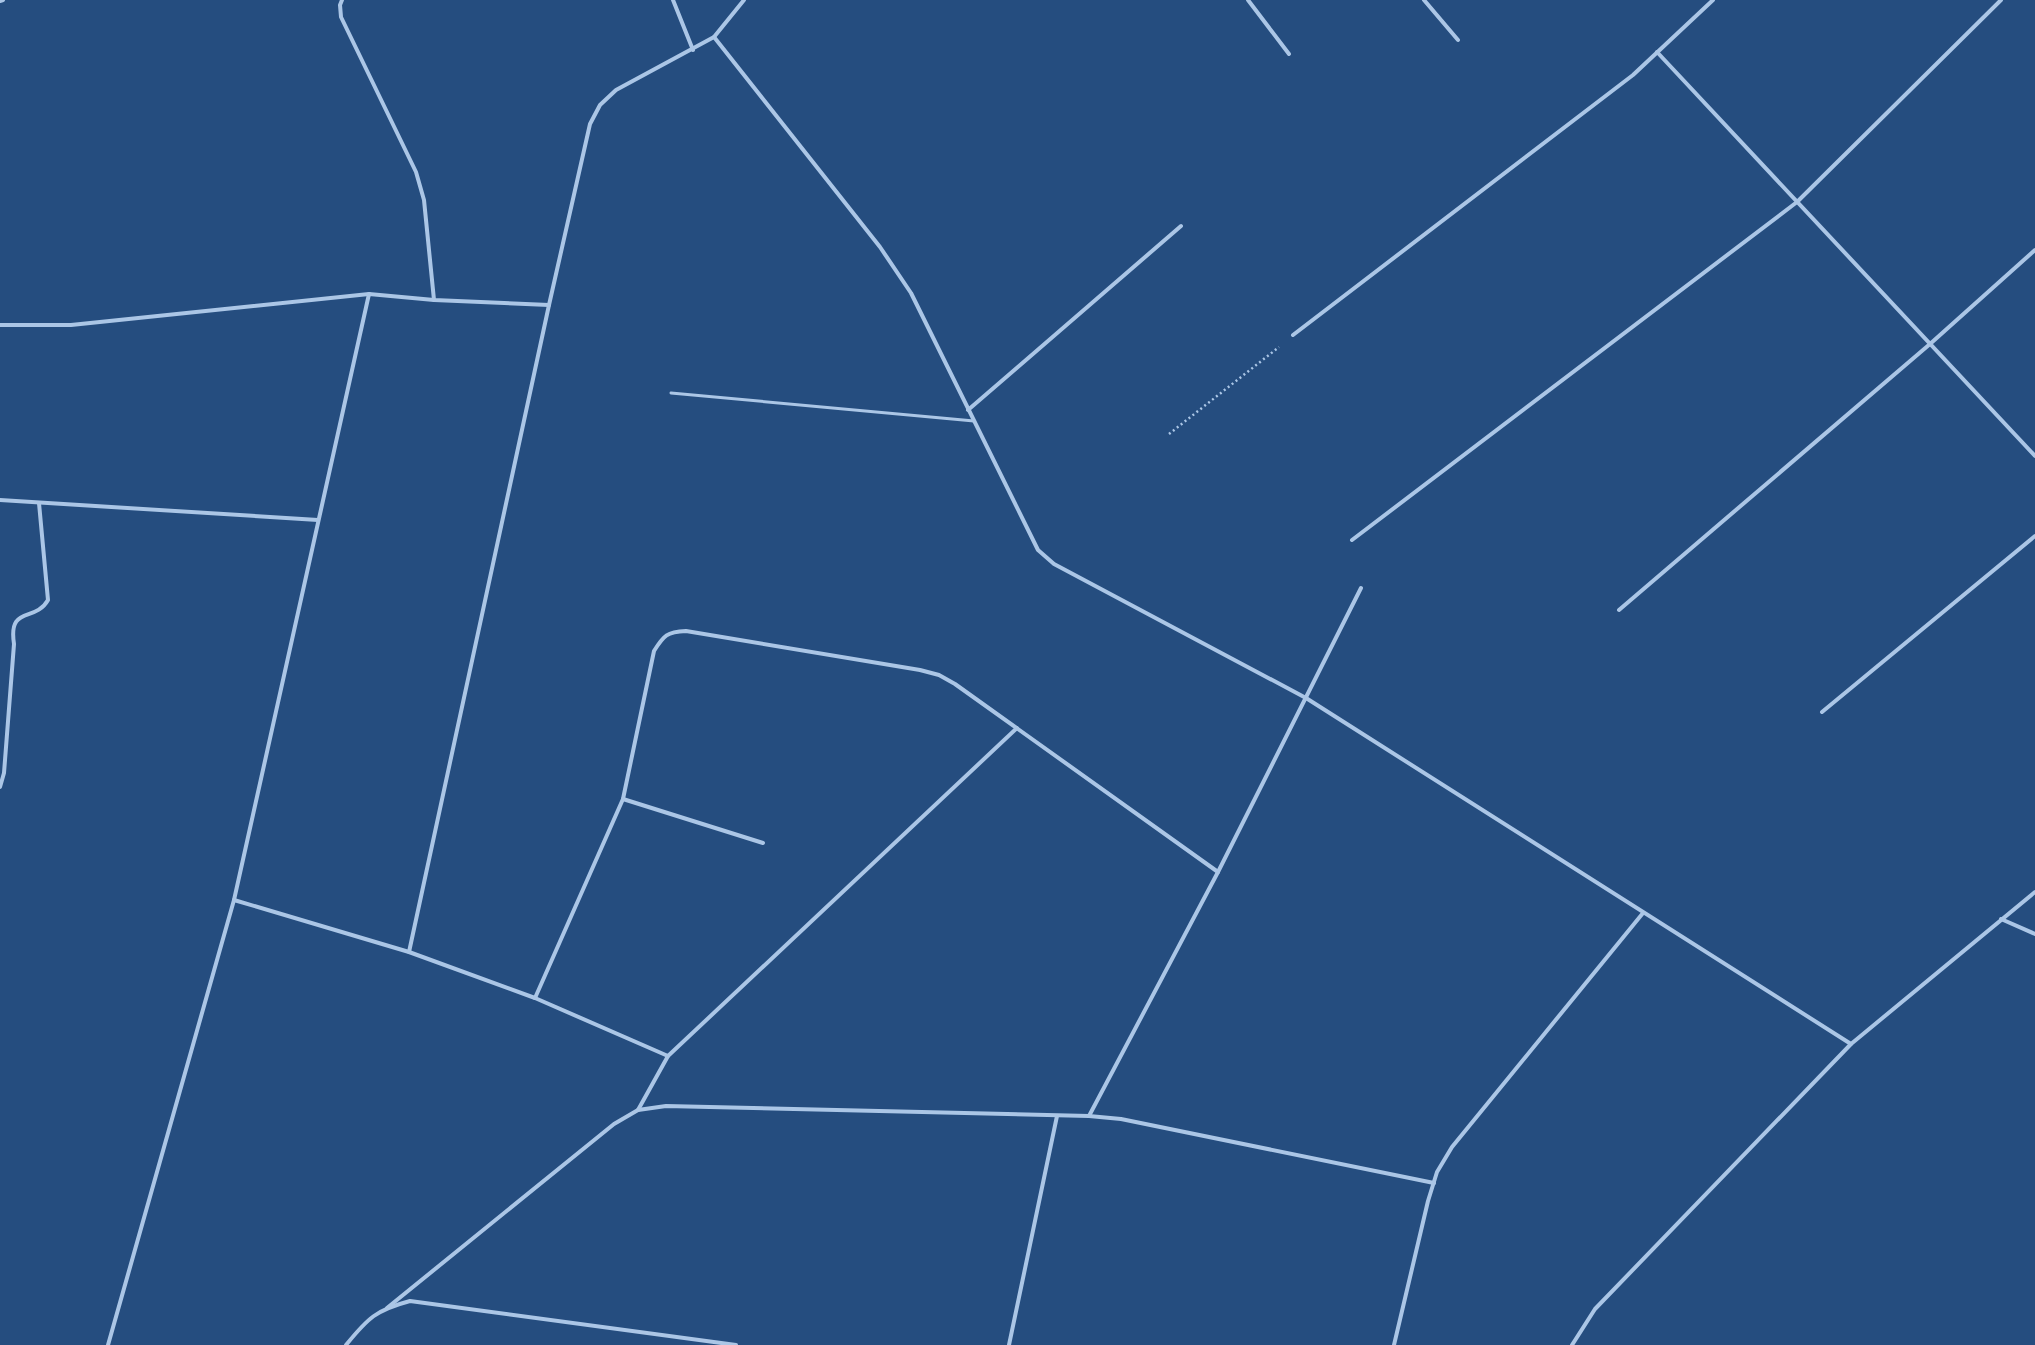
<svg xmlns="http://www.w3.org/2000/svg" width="2035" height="1345" font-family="'Nunito Sans',sans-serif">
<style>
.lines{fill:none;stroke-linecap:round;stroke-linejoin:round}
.path{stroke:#abc6e6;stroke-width:2.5;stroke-dasharray:2 3;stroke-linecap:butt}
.service{stroke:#abc6e6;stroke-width:3}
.minor{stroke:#abc6e6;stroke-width:4}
</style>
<rect width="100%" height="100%" fill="#254d7f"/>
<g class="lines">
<polyline class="path" points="1169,434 1279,347"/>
<polyline class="service" points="671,393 974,421"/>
<g class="minor">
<polyline points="342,0 340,5 341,17 416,172 424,200 434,300"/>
<polyline points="673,0 693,50"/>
<polyline points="1248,0 1289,54"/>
<polyline points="1424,0 1458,40"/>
<polyline points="0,1 3,0"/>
<polyline points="714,37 880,247 911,293 1038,550 1054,564 1306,698 1851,1044"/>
<polyline points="1657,52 2035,456"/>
<polyline points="0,325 71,325 369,294 434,300 549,305"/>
<polyline points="1293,335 1633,75 1713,0"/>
<polyline points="968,410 1181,226"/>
<polyline points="0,500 318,520"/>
<polyline points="1352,540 1797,202 2001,0"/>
<polyline points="1619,610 1930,344 2035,250"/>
<polyline points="1822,712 2035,536"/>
<path d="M0 787 4 773 14 644C8 605 35 623 48 600L39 503"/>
<polyline points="623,799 763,843"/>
<polyline points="234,900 409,952 535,998 668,1056"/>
<polyline points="2001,919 2035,934"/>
<polyline points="409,952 549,305 590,124 600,105 616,90 714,37 744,0"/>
<path d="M535 998 623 799 654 651C664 635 667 632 686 631L920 670 939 675 955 684 1218 872"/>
<polyline points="638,1110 668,1056 1017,728"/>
<polyline points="1089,1116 1218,872 1361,588"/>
<polyline points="387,1308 614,1124 638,1110 666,1106 1089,1116 1121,1119 1434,1183"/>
<polyline points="108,1345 234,900 369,294"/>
<path d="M346 1345C368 1318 376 1310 410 1301L736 1345"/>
<polyline points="1009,1345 1057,1116"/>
<polyline points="1394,1345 1428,1201 1437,1172 1452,1147 1643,913"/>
<polyline points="1572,1345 1595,1309 1851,1044 2035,892"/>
</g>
</g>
</svg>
